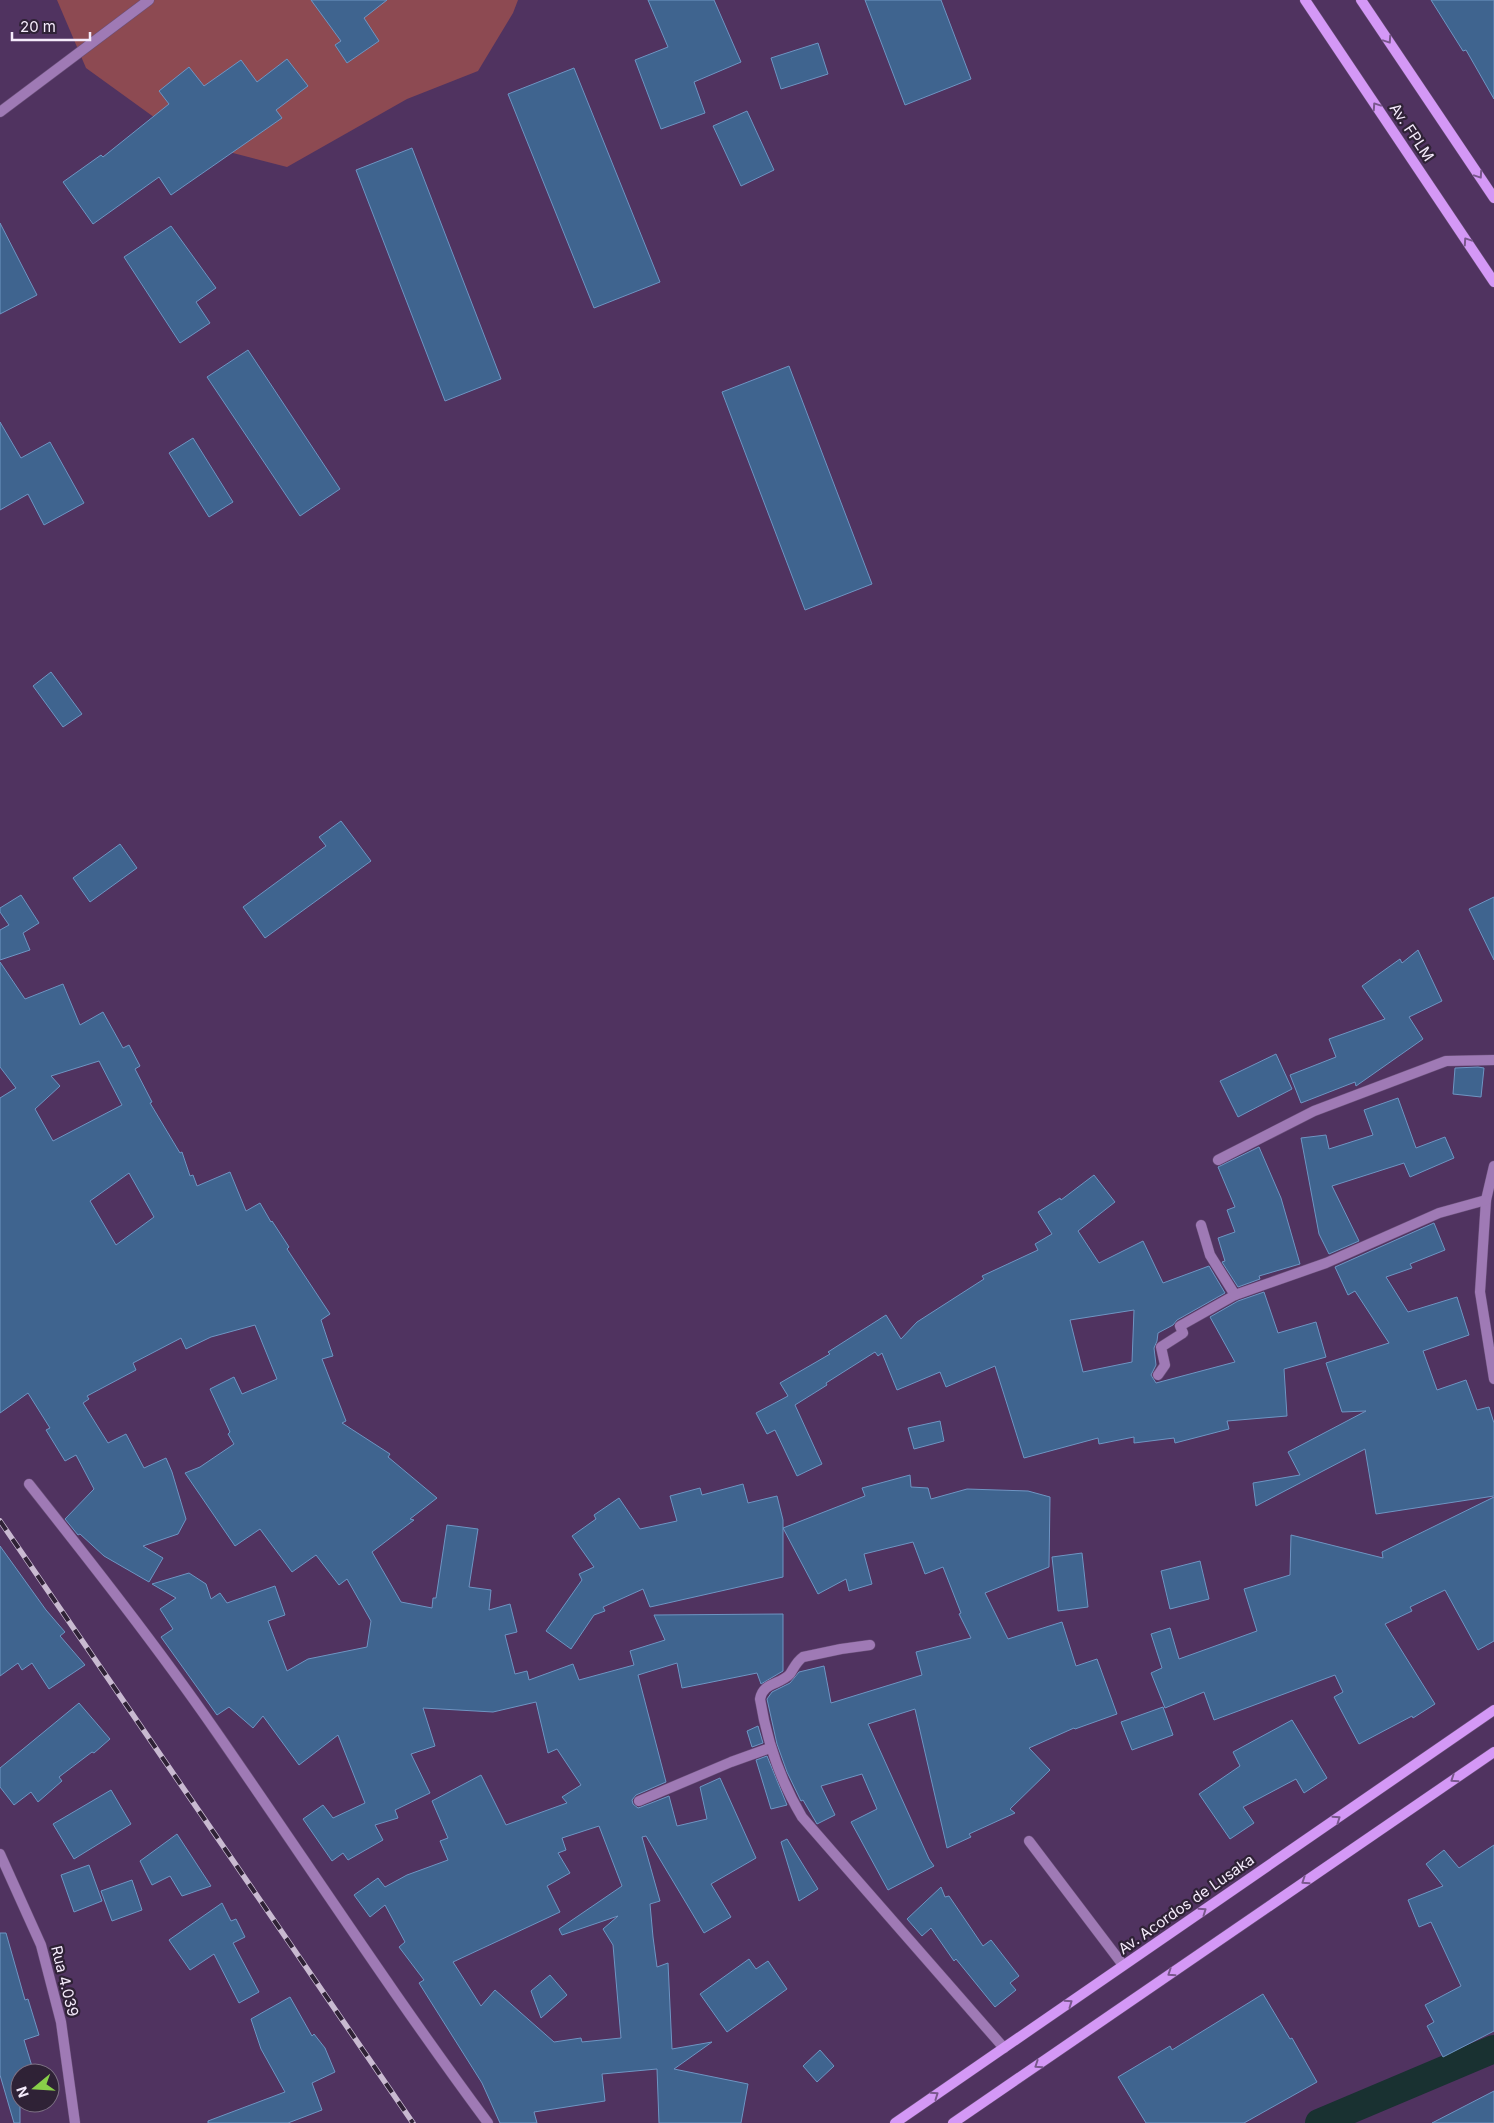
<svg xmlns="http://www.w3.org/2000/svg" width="1494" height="2123" font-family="Inter,sans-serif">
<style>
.green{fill:#8d4a52}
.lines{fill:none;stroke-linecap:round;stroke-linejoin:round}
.canal{stroke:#193131;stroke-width:28}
.building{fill:#3f648f;stroke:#6e95c3;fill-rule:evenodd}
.minor-casing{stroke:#6a5079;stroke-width:11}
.tertiary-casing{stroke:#6a5079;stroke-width:11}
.secondary-casing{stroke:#6a5079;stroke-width:11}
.minor{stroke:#9f7ab5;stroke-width:10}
.tertiary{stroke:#9f7ab5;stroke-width:10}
.secondary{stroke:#d498f6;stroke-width:10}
.rail-casing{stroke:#c9bad1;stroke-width:5.5}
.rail{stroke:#2f2236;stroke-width:4;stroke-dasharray:11;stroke-linecap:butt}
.oneway{stroke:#79578c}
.labels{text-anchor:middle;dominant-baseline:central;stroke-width:4.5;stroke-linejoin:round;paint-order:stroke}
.street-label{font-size:15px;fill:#f5ebfb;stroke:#2f2236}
</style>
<rect width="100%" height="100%" fill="#503360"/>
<polygon class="green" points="57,0 518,0 513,13 478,71 407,99 287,167 187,141 86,68"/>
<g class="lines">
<polyline class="canal" points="1319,2123 1494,2049"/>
</g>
<g class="building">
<polygon points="311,0 387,0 364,18 379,41 347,63 335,45 341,41"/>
<polygon points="648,0 714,0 741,62 694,82 705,113 661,129 635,60 668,47"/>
<polygon points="865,0 941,0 971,79 905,105"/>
<polygon points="1431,0 1494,0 1494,99 1466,50 1463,51"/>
<polygon points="818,43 828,74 781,89 771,58"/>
<polygon points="287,59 308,86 276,110 282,118 171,195 159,177 93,224 63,182 101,155 103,157 169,104 159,91 189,67 204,86 241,60 257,82"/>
<polygon points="574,68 660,282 594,308 508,94"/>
<polygon points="747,111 774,170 741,186 713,126"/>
<polygon points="412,148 501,379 445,401 356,170"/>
<polygon points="0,223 37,295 0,314"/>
<polygon points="171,226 216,288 196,302 210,323 180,343 124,257"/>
<polygon points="248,350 340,489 300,516 207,377"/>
<polygon points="789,366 872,584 805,610 722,392"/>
<polygon points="0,422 21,458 50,442 84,503 44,525 28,494 0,510"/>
<polygon points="193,438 233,502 209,517 169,453"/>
<polygon points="51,672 82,714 63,727 33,686"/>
<polygon points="341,821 371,861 265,938 243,907 326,846 319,837"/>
<polygon points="120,844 137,868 90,902 73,878"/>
<polygon points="21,895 39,923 23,933 30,950 0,960 0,930 9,925 0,912 0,908"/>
<polygon points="1494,897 1494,960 1469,909"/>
<polygon points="1418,950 1442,1001 1409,1017 1423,1039 1356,1086 1355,1082 1301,1103 1290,1075 1336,1057 1329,1039 1385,1019 1362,986 1400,959 1402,963"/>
<path d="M0 962 25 999 63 984 80 1025 103 1012 123 1048 129 1045 140 1066 135 1069 152 1102 150 1103 180 1153 182 1152 190 1176 193 1175 197 1186 230 1172 246 1211 260 1203 271 1222 272 1221 289 1247 287 1249 330 1314 321 1320 333 1356 322 1359 346 1421 342 1423 390 1454 388 1457 437 1498 410 1519 414 1520 372 1552 401 1602 432 1608 433 1598H436L447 1525 478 1529 469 1587 491 1590 489 1610 510 1604 517 1632 505 1635 515 1674 527 1671 529 1680 573 1664 579 1680 634 1665 630 1651 665 1640 654 1615 783 1614V1671L761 1684 757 1673 682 1688 677 1663 638 1675 666 1782 636 1795 632 1800 633 1804 638 1808 641 1807 669 1796 677 1826 707 1819 700 1787 720 1778 756 1858 711 1884 731 1917 704 1933 646 1836 642 1837 660 1901 650 1904 653 1937 657 1967 668 1963 672 2049 712 2042 674 2069 748 2084 741 2123H659L657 2069 602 2074 605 2101 534 2112 537 2123H500L482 2083 419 1983 424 1980 399 1947 405 1942 385 1905 370 1917 354 1895 378 1878 385 1887 407 1875 448 1860 440 1841 448 1838 432 1801 481 1775 506 1825 567 1803 562 1797 581 1785 557 1749 548 1753 536 1702 493 1712 423 1708 435 1746 411 1754 430 1793 395 1810 398 1818 375 1825 383 1840 348 1860 343 1853 332 1861 303 1819 323 1805 333 1818 365 1803 338 1735 299 1765 263 1716 253 1728 229 1707 217 1715 161 1637 173 1629 160 1609 176 1598 152 1584 189 1573 206 1584 211 1599 220 1593 227 1603 275 1586 285 1615 268 1621 287 1671 308 1659 367 1647 371 1621 347 1579 339 1585 316 1555 292 1572 260 1529 235 1546 185 1473 200 1467 234 1444 228 1434 230 1432 210 1389 234 1377 242 1394 277 1379 255 1325 211 1337 186 1349 181 1338 133 1363 136 1370 87 1396 89 1399 83 1403 108 1443 126 1434 144 1468 166 1458 172 1472 186 1519 178 1534 143 1546 163 1558 149 1582 104 1556 80 1534 78 1535 65 1519 94 1489 76 1455 65 1461 46 1430 50 1428 28 1393 0 1413V1098L16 1088 0 1067ZM99 1061 122 1105 53 1141 35 1109 60 1086 51 1076ZM129 1173 154 1217 116 1245 90 1201ZM599 1826 622 1886 559 1929 562 1935 618 1916 603 1929 613 1945 621 2038 582 2042 581 2038 554 2042 495 1990 481 2006 453 1962 560 1912 547 1886 570 1873 558 1853 566 1850 562 1838Z"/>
<polygon points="1276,1054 1292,1089 1238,1117 1220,1081"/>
<polygon points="1478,1067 1484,1068 1481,1097 1453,1094 1455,1068"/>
<polygon points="1398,1098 1416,1148 1445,1137 1454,1158 1410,1177 1404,1163 1332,1186 1359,1241 1329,1254 1319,1234 1301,1138 1326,1135 1329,1149 1373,1135 1364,1110"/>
<polygon points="1259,1147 1281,1198 1300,1264 1259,1276 1260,1279 1238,1287 1222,1262 1225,1261 1218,1238 1235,1232 1227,1210 1235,1207 1218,1167"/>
<path d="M1094 1175 1115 1202 1078 1231 1099 1263 1143 1241 1163 1283 1209 1266 1225 1293 1177 1320 1173 1325 1158 1333 1157 1341 1154 1348 1156 1365 1151 1375 1156 1383 1235 1362 1210 1317 1238 1301 1264 1292 1278 1333 1316 1322 1326 1357 1284 1369 1287 1416 1227 1421 1229 1429 1175 1443 1174 1438 1134 1443V1437L1099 1444 1098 1438 1024 1458 995 1366 946 1387 940 1372 897 1390 882 1353 878 1356 875 1352 826 1383 827 1385 795 1405 822 1464 797 1476 775 1430 767 1434 756 1413 788 1396 780 1383 830 1354 828 1352 886 1315 901 1339 917 1322 984 1279 982 1276 1038 1250 1035 1244 1052 1234 1038 1212 1060 1198 1061 1200ZM1134 1310 1132 1362 1083 1372 1070 1320Z"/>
<polygon points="1434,1223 1445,1250 1410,1264 1412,1268 1386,1277 1408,1312 1457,1297 1469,1335 1423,1351 1437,1390 1466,1380 1477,1410 1489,1407 1494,1423 1494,1496 1376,1514 1365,1449 1256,1506 1253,1483 1300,1475 1288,1452 1366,1411 1342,1412 1326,1363 1389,1343 1355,1291 1348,1295 1335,1267"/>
<polygon points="940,1421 944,1441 914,1449 908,1428"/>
<polygon points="910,1475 911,1487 928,1488 931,1499 967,1489 1028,1491 1050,1497 1049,1567 985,1593 1008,1639 1062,1622 1076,1666 1097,1659 1117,1714 1075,1729 1074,1728 1029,1748 1050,1770 1010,1809 1015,1813 969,1834 971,1837 947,1848 915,1709 868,1724 929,1859 934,1866 888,1890 851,1822 877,1809 862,1774 821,1786 835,1815 817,1824 803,1800 801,1801 787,1772 777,1744 767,1699 772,1692 790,1683 799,1672 824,1666 831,1703 922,1675 916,1652 971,1638 959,1614 961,1613 943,1567 925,1574 913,1542 864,1554 872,1584 849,1591 846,1579 818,1594 783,1528 865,1496 862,1488"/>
<polygon points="743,1484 748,1503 777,1496 783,1520 783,1577 650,1607 643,1589 603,1607 605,1611 594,1615 571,1649 546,1631 582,1580 579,1574 594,1567 572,1536 596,1519 594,1515 619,1498 640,1529 677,1521 670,1496 700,1488 702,1495"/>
<polygon points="1494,1497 1494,1641 1478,1650 1445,1590 1410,1607 1412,1611 1385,1624 1435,1704 1413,1718 1412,1716 1359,1744 1334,1697 1343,1692 1335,1675 1214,1720 1204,1692 1165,1708 1151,1673 1162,1668 1151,1634 1170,1628 1179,1659 1257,1631 1244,1589 1290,1575 1291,1535 1383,1558 1382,1552"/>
<polygon points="0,1546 46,1610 65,1632 60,1636 85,1665 49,1689 32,1663 22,1670 18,1663 0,1676"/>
<polygon points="1082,1553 1088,1607 1058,1611 1052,1557"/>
<polygon points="1200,1561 1209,1599 1170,1609 1161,1571"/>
<polygon points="79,1703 110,1739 94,1753 92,1752 59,1777 62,1781 38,1802 31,1792 14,1805 0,1787 0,1768"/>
<polygon points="1163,1707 1173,1735 1132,1750 1121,1722"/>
<polygon points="1292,1720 1327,1778 1304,1793 1296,1779 1243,1807 1254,1823 1230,1839 1199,1794 1240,1766 1233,1752"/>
<polygon points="758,1726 763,1743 752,1747 747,1731"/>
<polygon points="767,1756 787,1805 771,1809 756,1760"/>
<polygon points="111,1790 131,1824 74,1859 53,1824"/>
<polygon points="177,1834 211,1886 182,1896 170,1876 152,1885 140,1861"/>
<polygon points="787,1839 818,1889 799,1901 781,1842"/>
<polygon points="1494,1845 1494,2031 1443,2057 1427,2026 1434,2022 1425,2005 1461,1986 1431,1922 1419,1927 1408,1900 1443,1886 1426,1864 1444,1850 1459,1868"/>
<polygon points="89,1865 102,1901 74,1912 61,1875"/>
<polygon points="132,1880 142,1910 112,1921 101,1891"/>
<polygon points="941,1887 945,1897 949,1896 983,1946 991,1940 1019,1976 1010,1983 1016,1990 995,2007 956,1959 954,1961 931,1928 922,1936 907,1919"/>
<polygon points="222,1903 231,1921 236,1919 245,1937 233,1943 259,1992 239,2003 214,1954 190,1970 169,1940"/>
<polygon points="0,1933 6,1933 25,2000 28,1999 39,2035 24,2040 34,2073 20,2073 20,2123 14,2123 0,2075"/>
<polygon points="749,1959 756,1969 768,1961 787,1989 727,2032 700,1994"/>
<polygon points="550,1975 567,1995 541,2018 531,1991"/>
<polygon points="1263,1994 1290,2039 1292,2038 1317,2082 1244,2123 1146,2123 1118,2077 1170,2046 1172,2050"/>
<polygon points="290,1997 312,2036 314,2034 325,2048 335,2072 312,2083 322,2110 288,2123 208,2123 208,2121 285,2092 261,2049 251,2019"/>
<polygon points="820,2050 834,2066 817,2082 803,2066"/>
<polygon points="1494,2091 1494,2123 1432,2123"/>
</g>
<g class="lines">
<g class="minor-casing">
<g id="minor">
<polyline points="1218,1160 1314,1111 1446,1061 1494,1060"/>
<polyline points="1494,1166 1486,1200 1480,1292 1494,1379"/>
<polyline points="1201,1225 1210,1255 1235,1295"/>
<polyline points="1158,1375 1165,1365 1161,1347 1183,1333 1180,1326 1235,1295 1326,1263 1439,1213 1486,1200"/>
<path d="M29 1484C93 1565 156 1645 215 1730 306 1861 393 1995 488 2123"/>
<path d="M870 1645 841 1649 803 1657C796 1662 794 1668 790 1674 780 1685 763 1682 760 1699 767 1742 780 1780 802 1817L1004 2048"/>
<polyline points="639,1801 731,1762 770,1748"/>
<polyline points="1029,1841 1123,1965"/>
<polyline points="0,1854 41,1945 61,2022 75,2123"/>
</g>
</g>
<g class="tertiary-casing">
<polyline id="tertiary" points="0,112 149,0"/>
</g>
<g class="secondary-casing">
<g id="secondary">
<polyline points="1305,0 1494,282"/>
<polyline points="1361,0 1494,198"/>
<polyline points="895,2123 1494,1710"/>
<polyline points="953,2123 1494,1752"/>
</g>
</g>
<use href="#minor" class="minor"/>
<use href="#tertiary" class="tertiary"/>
<use href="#secondary" class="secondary"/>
<g class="rail-casing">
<polyline id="rail" points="0,1521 413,2123"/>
</g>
<use href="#rail" class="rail"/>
</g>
<defs><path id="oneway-chevron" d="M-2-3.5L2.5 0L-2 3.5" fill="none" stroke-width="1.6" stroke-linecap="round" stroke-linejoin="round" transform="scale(1.25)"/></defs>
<g class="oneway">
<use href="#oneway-chevron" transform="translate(1388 40) rotate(56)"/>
<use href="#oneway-chevron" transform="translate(1376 106) rotate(-124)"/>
<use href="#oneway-chevron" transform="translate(1479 175) rotate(56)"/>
<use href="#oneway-chevron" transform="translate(1467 241) rotate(-124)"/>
<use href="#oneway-chevron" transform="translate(1454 1779) rotate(146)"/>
<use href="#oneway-chevron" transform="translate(1337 1819) rotate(-35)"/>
<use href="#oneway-chevron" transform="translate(1305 1881) rotate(146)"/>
<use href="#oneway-chevron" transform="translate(1203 1911) rotate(-35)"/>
<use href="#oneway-chevron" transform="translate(1171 1973) rotate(146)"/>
<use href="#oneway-chevron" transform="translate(1069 2003) rotate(-35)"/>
<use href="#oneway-chevron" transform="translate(1038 2065) rotate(146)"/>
<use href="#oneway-chevron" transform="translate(935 2095) rotate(-35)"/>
</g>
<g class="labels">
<g class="street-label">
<text transform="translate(1412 132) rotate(56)">Av. FPLM</text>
<text transform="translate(1186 1904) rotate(-35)">Av. Acordos de Lusaka</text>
<text transform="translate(65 1981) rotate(76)">Rua 4.039</text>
</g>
</g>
<g transform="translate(35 2088) rotate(252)"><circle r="24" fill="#2f2236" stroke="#7e7285"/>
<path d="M0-4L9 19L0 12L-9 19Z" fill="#88cf49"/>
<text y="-8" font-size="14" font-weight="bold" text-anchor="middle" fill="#f5ebfb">N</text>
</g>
<path d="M12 32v8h78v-8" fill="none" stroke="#f5ebfb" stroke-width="2.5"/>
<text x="20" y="32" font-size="15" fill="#f5ebfb" stroke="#2f2236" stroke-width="4" paint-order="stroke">20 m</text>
</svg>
